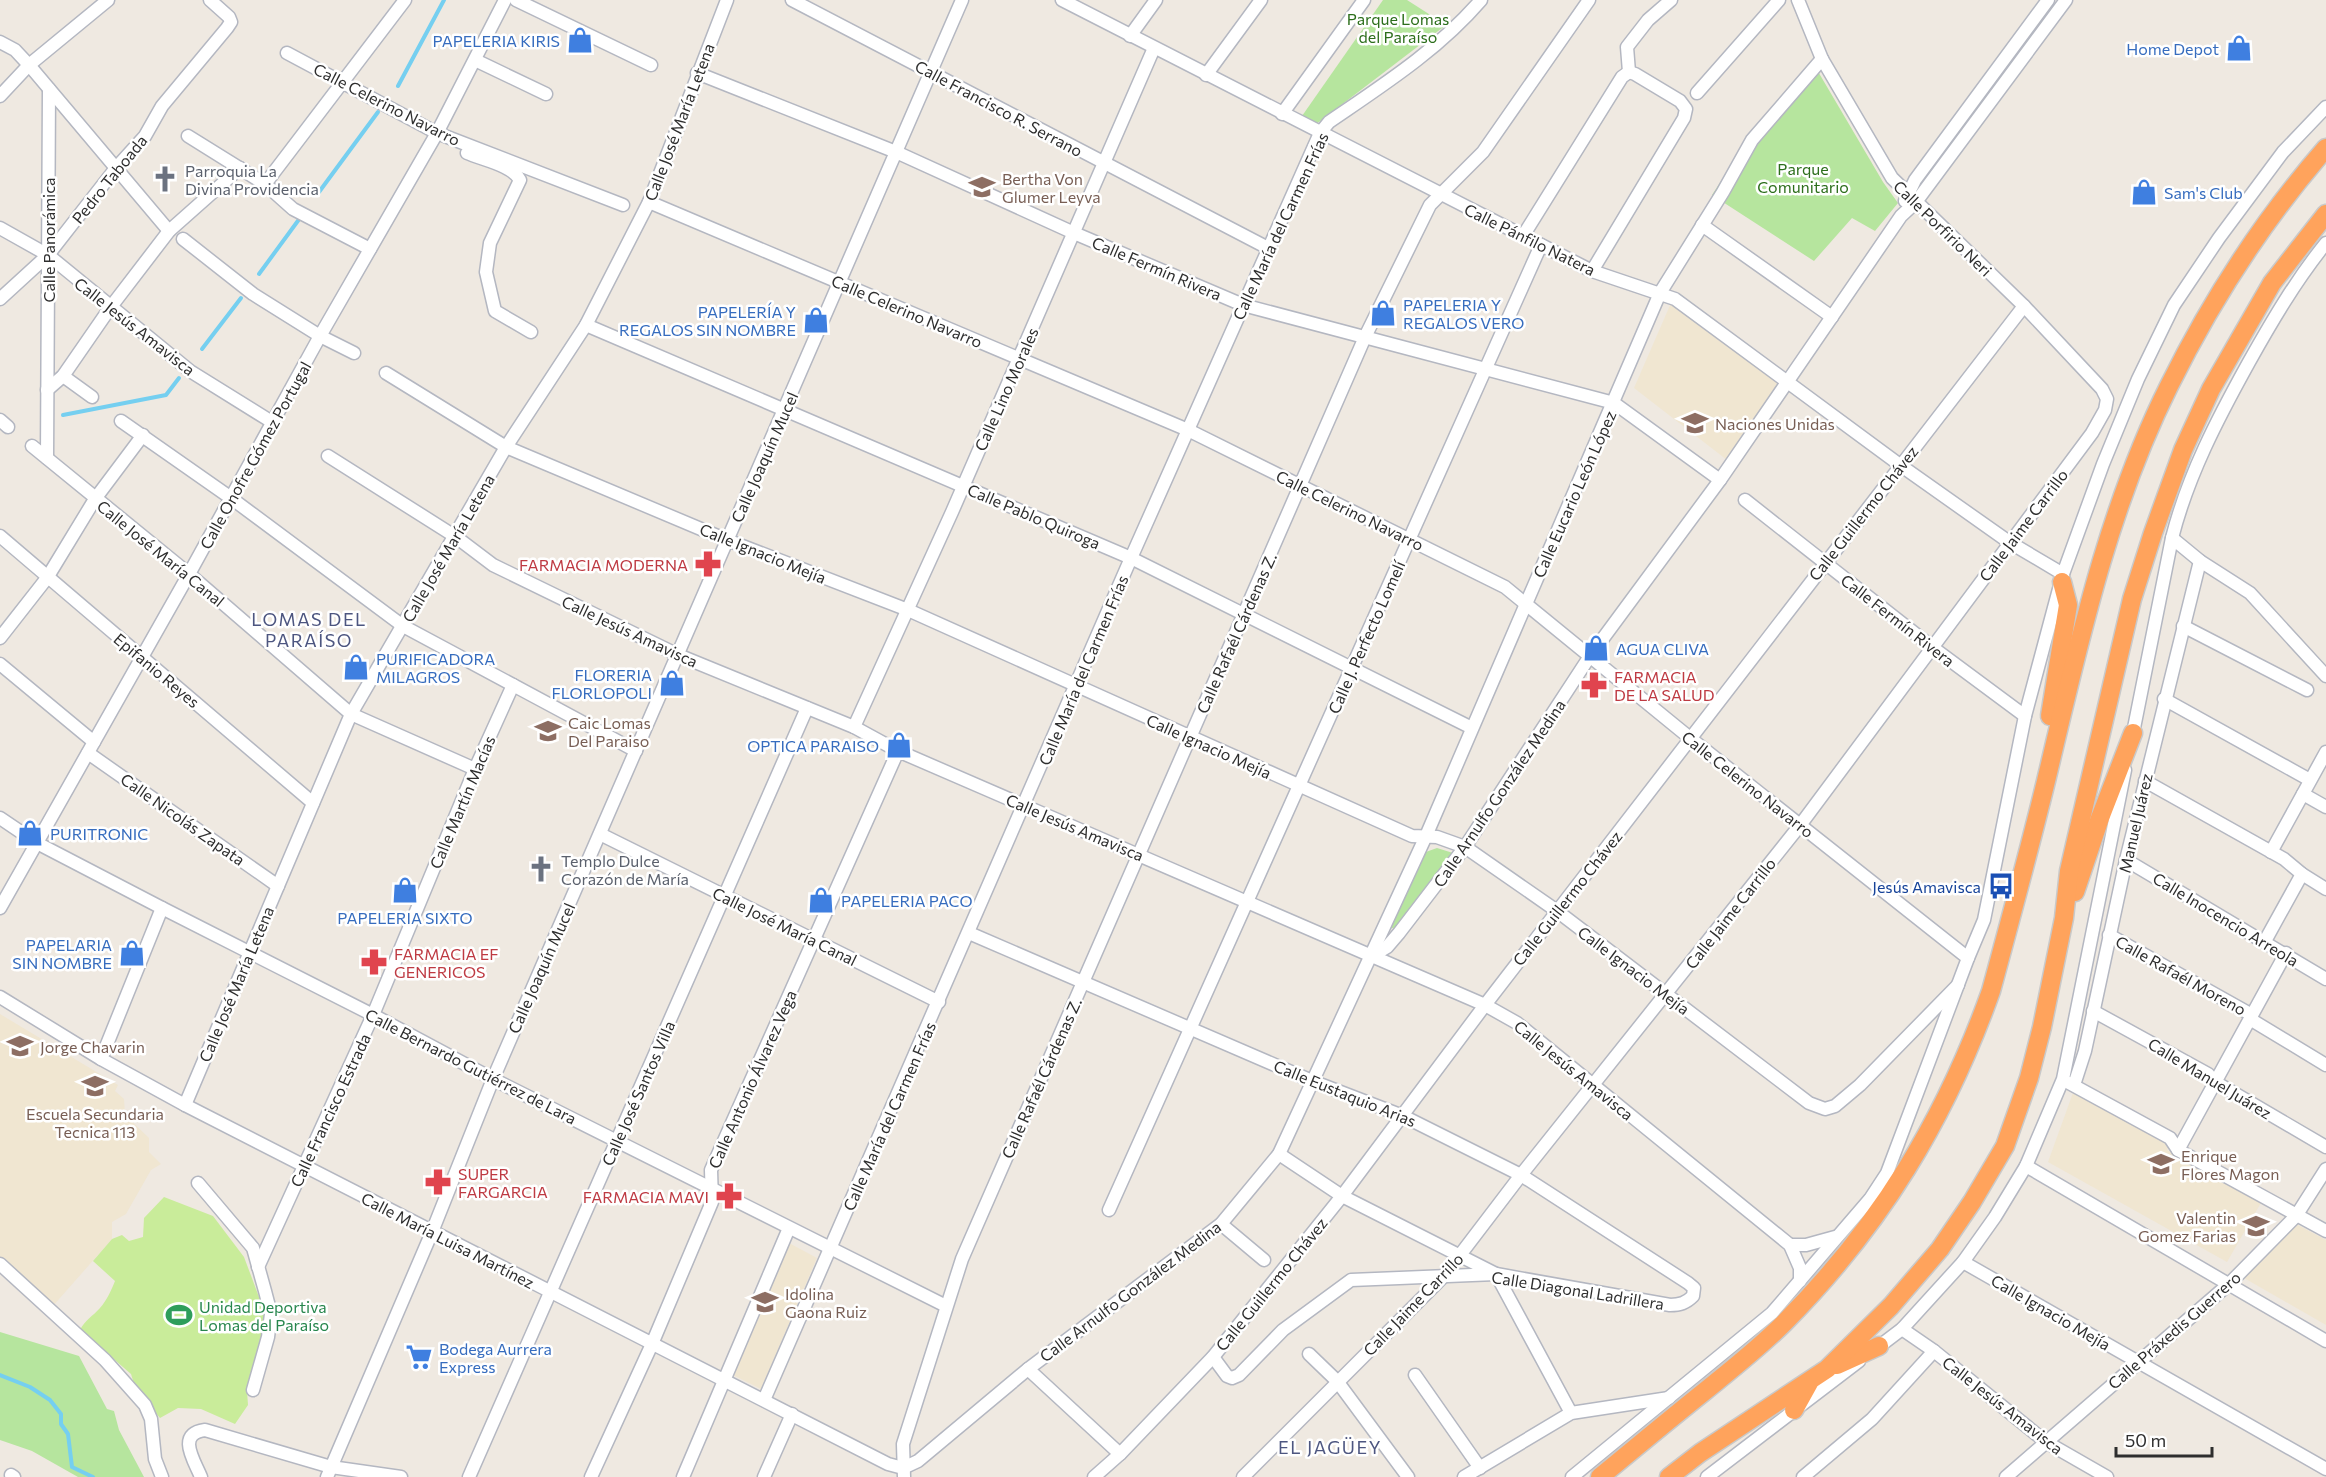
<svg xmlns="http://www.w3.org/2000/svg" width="2326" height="1477" font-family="Commissioner,sans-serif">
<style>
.education{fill:#f0e6d1}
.green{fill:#b6e59e}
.pitch{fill:#c9ec9a}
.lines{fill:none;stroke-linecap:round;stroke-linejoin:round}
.stream{stroke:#75cff0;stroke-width:4}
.minor-casing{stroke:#b4b7c1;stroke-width:15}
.highway-casing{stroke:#c9c9c9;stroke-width:21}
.minor{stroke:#fff;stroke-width:12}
.highway{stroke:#ffa35c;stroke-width:18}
.labels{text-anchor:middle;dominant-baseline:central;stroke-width:5;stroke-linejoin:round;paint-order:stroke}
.park-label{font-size:16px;fill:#2c6e1b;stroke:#fff}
.shop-label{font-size:16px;fill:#366cbe;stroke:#fff;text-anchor:start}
.street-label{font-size:16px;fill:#2e2e2e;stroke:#fff}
.worship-label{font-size:16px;fill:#5b616d;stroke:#fff;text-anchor:start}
.education-label{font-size:16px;fill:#785e54;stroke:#fff;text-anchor:start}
.health-label{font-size:16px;fill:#be3a42;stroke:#fff;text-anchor:start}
.transit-label{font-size:16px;fill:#164399;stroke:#fff;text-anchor:end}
.leisure-label{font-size:16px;fill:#27864d;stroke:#fff;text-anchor:start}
.neighbourhood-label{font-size:18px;letter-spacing:1.5px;fill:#4d5680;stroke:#fff}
</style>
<rect width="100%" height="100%" fill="#efe9e1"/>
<g class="education">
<polygon points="1671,303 1781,384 1727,460 1634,388"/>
<polygon points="0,1014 118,1085 115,1091 124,1099 125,1115 149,1138 149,1152 161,1164 151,1170 126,1214 112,1222 112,1239 52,1307 0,1257"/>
<polygon points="2074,1090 2170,1143 2167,1150 2262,1201 2227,1262 2048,1162"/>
<polygon points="2296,1224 2326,1240 2326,1325 2244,1278"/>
<polygon points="789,1243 817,1258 761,1389 733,1375"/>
</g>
<g class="green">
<polygon points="1383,0 1407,0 1446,25 1315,125 1302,116"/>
<polygon points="1813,63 1883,182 1898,203 1875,231 1852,218 1814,261 1712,195 1742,149"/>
<polygon points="1437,848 1453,853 1398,927 1388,929 1423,853"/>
<polygon points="0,1332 79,1356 107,1409 114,1411 119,1430 144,1477 78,1477 32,1451 0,1440"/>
</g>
<path class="pitch" d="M164 1197 213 1216 244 1257 268 1321 247 1391 248 1405 235 1424 201 1409 178 1408 160 1418 136 1390 131 1374 80 1330C85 1320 93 1316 100 1308 107 1300 111 1291 115 1281L93 1261 112 1239 122 1235 129 1241 143 1237 144 1218Z"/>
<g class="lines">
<g class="stream">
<polyline points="398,86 444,0"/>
<polyline points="319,192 378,112"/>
<polyline points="259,274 300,218"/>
<polyline points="202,349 241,298"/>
<polyline points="63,415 166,395 179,378"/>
<polyline points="0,1375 30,1387 50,1400 61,1414 61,1424 68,1434 72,1467 93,1477"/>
</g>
<g class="minor-casing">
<g id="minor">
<polyline points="516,0 651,65"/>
<polyline points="792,0 1268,248"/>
<polyline points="1062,0 1592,271 1675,299 1900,465 2009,542 2063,574"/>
<polyline points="1130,36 1156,0"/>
<polyline points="0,42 15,50 29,65 169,231"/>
<polyline points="287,53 437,133 623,205"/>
<polyline points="475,60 546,94"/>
<polyline points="1629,72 1627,47 1648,20 1671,0"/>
<polyline points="697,73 896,152 1074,233 1243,305 1614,403 1720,480"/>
<polyline points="1206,75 1261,0"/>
<polyline points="1697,93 1779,0"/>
<polyline points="0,96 29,65 108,0"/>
<polyline points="1282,114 1364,0"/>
<polyline points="188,136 265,184 293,209 370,249"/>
<path d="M467 153C483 160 512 165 520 180L490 243 486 272 495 311 531 332"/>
<polyline points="265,184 405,0"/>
<polyline points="1905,201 1915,180 2048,0"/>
<polyline points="649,202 1188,430 1505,587 1690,738 1968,958"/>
<polyline points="1702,225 1832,317"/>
<polyline points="0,228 48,255 190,371 272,422"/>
<polyline points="1523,236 1622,77 1629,72"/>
<polyline points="183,239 253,294 320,336 354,353"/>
<polyline points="1592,271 1684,118 1686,109 1680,101 1635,74 1629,72"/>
<polyline points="0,299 48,255 116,168 145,136 162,106 227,28 231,22 229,17 210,0"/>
<polyline points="586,325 1131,558 1472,728"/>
<polyline points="386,373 506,447 727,540 908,610 1412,836 1437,837 1465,847 1557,911 1809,1103 1825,1109 1835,1106 1860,1085 1958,985"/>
<polyline points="63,376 92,397"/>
<polyline points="47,390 63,376 110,308 169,231 240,168"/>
<polyline points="0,420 8,427"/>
<polyline points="121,421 231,498 403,626 636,751"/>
<polyline points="32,446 189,574 351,714 475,769"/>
<polyline points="328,456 456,537 493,565 678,655 854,727 898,751 1485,1005 1517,1023 1790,1245 1800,1268 1800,1281"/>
<polyline points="47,458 49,89"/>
<polyline points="1745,500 1932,647 2025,716"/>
<polyline points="0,536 313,803"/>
<polyline points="2172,538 2200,561 2250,593 2326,676"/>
<polyline points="2183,626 2307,690"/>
<polyline points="0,638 47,578 95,499 143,435"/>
<polyline points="0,664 94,742"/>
<polyline points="2164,699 2310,780"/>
<polyline points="854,727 952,512 1154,48"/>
<path d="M2132 738 2172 538C2188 475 2218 418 2249 362 2272 321 2296 280 2326 243"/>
<polyline points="88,753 278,886"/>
<polyline points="2145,781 2284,859 2302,874 2326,889"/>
<polyline points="2303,794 2326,807"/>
<polyline points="0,818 37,843 162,908 373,1015 493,1079 946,1306"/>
<polyline points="600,834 939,1002"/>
<polyline points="2271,852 2326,752"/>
<polyline points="2126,860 2326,979"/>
<polyline points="0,908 189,574 320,336 437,133 505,0"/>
<path d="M969 933 1312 1081 1403 1116 1521 1175 1688 1283 1694 1288 1693 1296C1686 1303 1680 1305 1670 1305L1496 1274 1351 1280 1283 1330 1239 1375 1232 1378 1227 1376 1213 1357"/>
<polyline points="2109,935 2252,1015"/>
<polyline points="2265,941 2302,874"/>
<polyline points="1372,956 1387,947 1399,933 1465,847 1590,656 1720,480 1901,216 1916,202 2066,0"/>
<polyline points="0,997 101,1059 185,1105 888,1464 903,1468 918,1461 1028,1369 1221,1224 1279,1154 1426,836 1660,293 1723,192 1752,140 1822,59"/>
<polyline points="2093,1011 2208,1074 2215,1082 2326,1147"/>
<polyline points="2250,1019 2326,1065"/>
<polyline points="101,1059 162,908"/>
<polyline points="2069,1083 2170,1138 2178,1150 2326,1231"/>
<polyline points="2074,1085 2085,1051 2126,860 2200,561"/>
<polyline points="185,1105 351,714 506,447 586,325 649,202 727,0"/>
<polyline points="2178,1150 2286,953"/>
<polyline points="1279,1154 1342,1196 1496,1274 1571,1413"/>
<polyline points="2026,1166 2326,1341"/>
<polyline points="198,1183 253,1248 265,1291 271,1314 268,1337 253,1390"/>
<polyline points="1109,1210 1541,245"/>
<polyline points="1221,1224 1264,1260"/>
<polyline points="1790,1245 1806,1245 1835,1237"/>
<polyline points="1963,1262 2326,1469"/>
<polyline points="0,1264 105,1360 145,1405 151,1419 155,1459 162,1477"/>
<polyline points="258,1267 373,1015 475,769 513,685"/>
<polyline points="1902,1329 1934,1351 2046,1442 2107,1477"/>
<polyline points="1873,1351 1902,1329 1963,1262 1995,1217 2026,1166 2063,1079 2125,770"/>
<polyline points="1309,1354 1337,1381 1408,1477"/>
<polyline points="1028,1369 1120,1454"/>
<polyline points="1415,1375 1480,1468"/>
<path d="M764 1400 1131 558 1320 133 1329 122C1383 85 1438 50 1481 0"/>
<polyline points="11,1475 14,1477"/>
<path d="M201 1477C194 1460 176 1434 205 1430L331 1467 401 1477"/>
<polyline points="327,1477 432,1232 493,1079 962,0"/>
<polyline points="469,1477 807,708"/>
<polyline points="591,1477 652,1344 712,1202 711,1170 898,751"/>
<polyline points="683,1477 789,1228"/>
<polyline points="764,1477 792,1414"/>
<polyline points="904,1477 903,1444 962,1259 1365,337 1430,205 1483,152 1589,0"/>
<polyline points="1094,1477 1120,1454 1213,1357 1342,1196 1485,1005 2024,306"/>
<polyline points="1243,1477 1444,1276 1521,1175 1801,824 2092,433 2105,410 2107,399 2102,389 2024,306 1892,178 1822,59 1798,0"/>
<polyline points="1464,1477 1571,1413 1669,1398"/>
<polyline points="1572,1477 1772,1313 1870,1199 1887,1173 1968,958 1984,920 2025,716 2063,574 2103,464 2138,379 2174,305 2219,238 2283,152 2326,107"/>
<polyline points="1707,1477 1859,1361"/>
<polyline points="1803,1477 1872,1419 1934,1351"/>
<polyline points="2006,1477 2229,1284 2296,1216 2326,1169"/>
</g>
</g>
<g class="highway-casing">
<g id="highway">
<polyline points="2050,716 2068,605 2062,582"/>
<polyline points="2075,892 2100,818 2133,733"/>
<polyline points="1837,1365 1879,1346"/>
<polyline points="1794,1410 1809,1383"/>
<path d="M1600 1477C1635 1448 1670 1419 1705 1391 1732 1369 1760 1347 1784 1323 1881 1225 1945 1120 1991 991 2010 921 2029 851 2046 781 2078 647 2107 510 2169 386 2211 301 2264 219 2326 148"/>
<polyline points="1669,1477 1700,1453 1827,1369 1891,1306 1940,1249 1972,1202 2005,1146 2029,1078 2042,1027 2064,918 2069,871 2132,599 2153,533 2183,450 2211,389 2272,283 2326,214"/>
</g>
</g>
<use href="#minor" class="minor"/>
<use href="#highway" class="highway"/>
</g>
<defs>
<g id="shop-bare" transform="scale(2.07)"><path d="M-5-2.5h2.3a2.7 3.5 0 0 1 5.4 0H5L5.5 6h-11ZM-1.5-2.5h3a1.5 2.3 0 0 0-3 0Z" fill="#3f7fe0" stroke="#fff" stroke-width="2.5" paint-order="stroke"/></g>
<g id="church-bare" transform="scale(2.07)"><path d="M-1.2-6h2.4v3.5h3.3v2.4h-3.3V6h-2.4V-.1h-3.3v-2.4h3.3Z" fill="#6b7280" stroke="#fff" stroke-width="2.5" paint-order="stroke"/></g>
<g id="school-bare" transform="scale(2.07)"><path d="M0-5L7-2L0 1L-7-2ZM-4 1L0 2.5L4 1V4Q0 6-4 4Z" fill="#8d6e63" stroke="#fff" stroke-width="2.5" paint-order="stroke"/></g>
<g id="pharmacy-bare" transform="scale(2.07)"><path d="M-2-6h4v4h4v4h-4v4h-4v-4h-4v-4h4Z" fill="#e0444e" stroke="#fff" stroke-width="2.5" paint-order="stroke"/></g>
<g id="bus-bare" transform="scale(2.07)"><path d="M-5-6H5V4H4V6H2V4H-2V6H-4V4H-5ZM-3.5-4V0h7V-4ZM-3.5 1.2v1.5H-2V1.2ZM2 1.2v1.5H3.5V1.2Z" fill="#1a4fb4" stroke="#fff" stroke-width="2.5" paint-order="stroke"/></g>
<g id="stadium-bare" transform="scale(2.07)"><path d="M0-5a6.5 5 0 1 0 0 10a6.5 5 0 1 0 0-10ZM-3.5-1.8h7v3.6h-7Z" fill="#2e9e5b" stroke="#fff" stroke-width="2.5" paint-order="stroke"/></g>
<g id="supermarket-bare" transform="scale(2.07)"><path d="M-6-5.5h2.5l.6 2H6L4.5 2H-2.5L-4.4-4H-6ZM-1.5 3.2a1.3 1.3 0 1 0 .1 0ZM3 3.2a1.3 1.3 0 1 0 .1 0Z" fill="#3f7fe0" stroke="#fff" stroke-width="2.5" paint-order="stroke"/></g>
</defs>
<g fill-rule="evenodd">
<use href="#shop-bare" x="580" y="40"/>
<use href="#shop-bare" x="2239" y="48"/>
<use href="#church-bare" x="165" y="179"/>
<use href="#school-bare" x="982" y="187"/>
<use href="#shop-bare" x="2144" y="192"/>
<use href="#shop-bare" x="1383" y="313"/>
<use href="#shop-bare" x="816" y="320"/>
<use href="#school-bare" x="1695" y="423"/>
<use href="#pharmacy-bare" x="708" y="564"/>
<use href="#shop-bare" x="1596" y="648"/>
<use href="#shop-bare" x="356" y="667"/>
<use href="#shop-bare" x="672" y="683"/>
<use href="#pharmacy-bare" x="1594" y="685"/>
<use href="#school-bare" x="548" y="731"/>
<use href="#shop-bare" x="899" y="745"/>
<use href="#shop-bare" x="30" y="833"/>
<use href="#church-bare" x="541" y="869"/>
<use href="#bus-bare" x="2001" y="886"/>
<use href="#shop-bare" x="405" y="890"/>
<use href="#shop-bare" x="821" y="900"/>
<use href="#shop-bare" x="132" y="953"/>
<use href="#pharmacy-bare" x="374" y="962"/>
<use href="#school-bare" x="20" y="1046"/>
<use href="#school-bare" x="95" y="1086"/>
<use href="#school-bare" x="2161" y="1164"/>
<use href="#pharmacy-bare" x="438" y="1182"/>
<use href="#pharmacy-bare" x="729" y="1196"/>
<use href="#school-bare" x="2256" y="1226"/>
<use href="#school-bare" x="765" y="1302"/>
<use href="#stadium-bare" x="179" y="1315"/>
<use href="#supermarket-bare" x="419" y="1357"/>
</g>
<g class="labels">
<g class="park-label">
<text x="1398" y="18">Parque Lomas<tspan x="1398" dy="18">del Paraíso</tspan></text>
<text x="1803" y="168">Parque<tspan x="1803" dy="18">Comunitario</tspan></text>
</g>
<g class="shop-label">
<text x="560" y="40" text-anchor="end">PAPELERIA KIRIS</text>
<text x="2219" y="48" text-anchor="end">Home Depot</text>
<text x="2164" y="192">Sam's Club</text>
<text x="1403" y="304">PAPELERIA Y<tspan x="1403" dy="18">REGALOS VERO</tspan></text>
<text x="796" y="311" text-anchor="end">PAPELERÍA Y<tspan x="796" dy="18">REGALOS SIN NOMBRE</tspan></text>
<text x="1616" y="648">AGUA CLIVA</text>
<text x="376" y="658">PURIFICADORA<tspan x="376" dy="18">MILAGROS</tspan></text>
<text x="652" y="674" text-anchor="end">FLORERIA<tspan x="652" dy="18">FLORLOPOLI</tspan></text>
<text x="879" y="745" text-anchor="end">OPTICA PARAISO</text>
<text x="50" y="833">PURITRONIC</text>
<text x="841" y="900">PAPELERIA PACO</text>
<text x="405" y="917" text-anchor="middle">PAPELERIA SIXTO</text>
<text x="112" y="944" text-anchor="end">PAPELARIA<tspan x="112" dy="18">SIN NOMBRE</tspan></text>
<text x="439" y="1348">Bodega Aurrera<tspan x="439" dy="18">Express</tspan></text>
</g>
<g class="street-label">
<text transform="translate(387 104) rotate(27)">Calle Celerino Navarro</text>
<text transform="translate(999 108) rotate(28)">Calle Francisco R. Serrano</text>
<text transform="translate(679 122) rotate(-69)">Calle José María Letena</text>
<text transform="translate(109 179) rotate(-51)">Pedro Taboada</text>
<text transform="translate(1280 226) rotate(-65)">Calle María del Carmen Frías</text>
<text transform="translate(1943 228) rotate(44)">Calle Porfirio Neri</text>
<text transform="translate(1530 239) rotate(26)">Calle Pánfilo Natera</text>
<text transform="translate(48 240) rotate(-90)">Calle Panorámica</text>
<text transform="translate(1157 268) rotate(23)">Calle Fermín Rivera</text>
<text transform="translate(907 311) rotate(23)">Calle Celerino Navarro</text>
<text transform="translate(135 326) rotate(38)">Calle Jesús Amavisca</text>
<text transform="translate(1006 389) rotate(-66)">Calle Lino Morales</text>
<text transform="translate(255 455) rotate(-61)">Calle Onofre Gómez Portugal</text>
<text transform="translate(764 457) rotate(-66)">Calle Joaquín Mucel</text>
<text transform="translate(1574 494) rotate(-66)">Calle Eucario León López</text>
<text transform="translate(1350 510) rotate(26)">Calle Celerino Navarro</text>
<text transform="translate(1863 513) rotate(-52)">Calle Guillermo Chávez</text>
<text transform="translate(1034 516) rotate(23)">Calle Pablo Quiroga</text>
<text transform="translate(2023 525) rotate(-53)">Calle Jaime Carrillo</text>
<text transform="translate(448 548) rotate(-60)">Calle José María Letena</text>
<text transform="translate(161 553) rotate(39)">Calle José María Canal</text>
<text transform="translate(763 553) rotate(22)">Calle Ignacio Mejía</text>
<text transform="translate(1898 620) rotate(38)">Calle Fermín Rivera</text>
<text transform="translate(630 631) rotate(25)">Calle Jesús Amavisca</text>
<text transform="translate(1236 633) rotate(-66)">Calle Rafaél Cárdenas Z.</text>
<text transform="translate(1366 637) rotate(-66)">Calle J. Perfecto Lomelí</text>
<text transform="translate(157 670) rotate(40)">Epifanio Reyes</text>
<text transform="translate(1083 670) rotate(-67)">Calle María del Carmen Frías</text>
<text transform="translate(1209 746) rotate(24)">Calle Ignacio Mejía</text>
<text transform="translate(1748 784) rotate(38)">Calle Celerino Navarro</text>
<text transform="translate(1499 793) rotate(-56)">Calle Arnulfo González Medina</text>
<text transform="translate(462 802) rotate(-67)">Calle Martín Macías</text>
<text transform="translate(183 819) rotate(35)">Calle Nicolás Zapata</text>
<text transform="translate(2135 823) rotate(-77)">Manuel Juárez</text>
<text transform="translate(1075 827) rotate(23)">Calle Jesús Amavisca</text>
<text transform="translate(1567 898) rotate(-52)">Calle Guillermo Chávez</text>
<text transform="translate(1730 913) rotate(-52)">Calle Jaime Carrillo</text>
<text transform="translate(2226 919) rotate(31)">Calle Inocencio Arreola</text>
<text transform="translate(785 926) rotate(26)">Calle José María Canal</text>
<text transform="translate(541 968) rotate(-66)">Calle Joaquín Mucel</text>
<text transform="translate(1634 970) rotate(37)">Calle Ignacio Mejía</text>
<text transform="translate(2181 975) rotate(29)">Calle Rafaél Moreno</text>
<text transform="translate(236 984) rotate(-67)">Calle José María Letena</text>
<text transform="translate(471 1066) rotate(27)">Calle Bernardo Gutiérrez de Lara</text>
<text transform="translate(1574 1070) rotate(39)">Calle Jesús Amavisca</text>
<text transform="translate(1041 1078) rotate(-66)">Calle Rafaél Cárdenas Z.</text>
<text transform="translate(2210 1078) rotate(31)">Calle Manuel Juárez</text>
<text transform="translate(752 1079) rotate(-66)">Calle Antonio Álvarez Vega</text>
<text transform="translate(638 1093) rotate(-66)">Calle José Santos Villa</text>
<text transform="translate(1345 1093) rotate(22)">Calle Eustaquio Arias</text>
<text transform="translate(330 1110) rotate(-65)">Calle Francisco Estrada</text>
<text transform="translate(889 1116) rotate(-66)">Calle María del Carmen Frías</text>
<text transform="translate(448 1240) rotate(27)">Calle María Luisa Martínez</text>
<text transform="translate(1271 1284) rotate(-51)">Calle Guillermo Chávez</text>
<text transform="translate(1578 1290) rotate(9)">Calle Diagonal Ladrillera</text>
<text transform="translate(1130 1291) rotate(-37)">Calle Arnulfo González Medina</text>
<text transform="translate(1413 1304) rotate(-46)">Calle Jaime Carrillo</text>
<text transform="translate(2051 1312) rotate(30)">Calle Ignacio Mejía</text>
<text transform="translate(2174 1330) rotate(-41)">Calle Práxedis Guerrero</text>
<text transform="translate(2003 1405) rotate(38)">Calle Jesús Amavisca</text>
</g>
<g class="worship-label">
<text x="185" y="170">Parroquia La<tspan x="185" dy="18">Divina Providencia</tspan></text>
<text x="561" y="860">Templo Dulce<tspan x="561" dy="18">Corazón de María</tspan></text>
</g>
<g class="education-label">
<text x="1002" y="178">Bertha Von<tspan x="1002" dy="18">Glumer Leyva</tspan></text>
<text x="1715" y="423">Naciones Unidas</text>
<text x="568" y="722">Caic Lomas<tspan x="568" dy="18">Del Paraiso</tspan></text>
<text x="40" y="1046">Jorge Chavarin</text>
<text x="95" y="1113" text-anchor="middle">Escuela Secundaria<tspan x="95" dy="18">Tecnica 113</tspan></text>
<text x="2181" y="1155">Enrique<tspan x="2181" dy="18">Flores Magon</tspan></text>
<text x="2236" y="1217" text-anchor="end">Valentin<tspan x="2236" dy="18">Gomez Farias</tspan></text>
<text x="785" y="1293">Idolina<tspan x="785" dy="18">Gaona Ruiz</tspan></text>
</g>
<g class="health-label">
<text x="688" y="564" text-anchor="end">FARMACIA MODERNA</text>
<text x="1614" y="676">FARMACIA<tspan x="1614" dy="18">DE LA SALUD</tspan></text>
<text x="394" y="953">FARMACIA EF<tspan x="394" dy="18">GENERICOS</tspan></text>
<text x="458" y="1173">SUPER<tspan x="458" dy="18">FARGARCIA</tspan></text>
<text x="709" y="1196" text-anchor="end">FARMACIA MAVI</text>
</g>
<g class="transit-label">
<text x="1981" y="886">Jesús Amavisca</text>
</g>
<g class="leisure-label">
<text x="199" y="1306">Unidad Deportiva<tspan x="199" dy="18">Lomas del Paraíso</tspan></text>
</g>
<g class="neighbourhood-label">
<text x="309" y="619">LOMAS DEL<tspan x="309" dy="21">PARAÍSO</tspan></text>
<text x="1330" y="1447">EL JAGÜEY</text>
</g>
</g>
<path d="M2116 1447v9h96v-9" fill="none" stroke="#2e2e2e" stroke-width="3"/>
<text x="2125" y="1447" font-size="18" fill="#2e2e2e" stroke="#ffffff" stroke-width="4.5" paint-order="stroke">50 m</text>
</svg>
